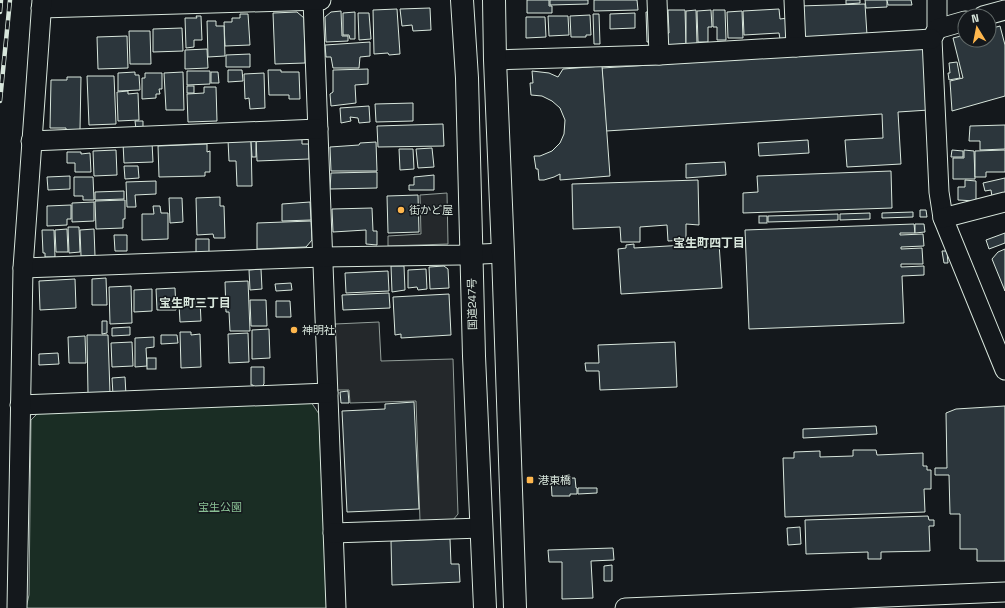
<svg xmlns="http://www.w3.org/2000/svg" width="1005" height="608" font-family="'Space Grotesk','Noto Sans JP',sans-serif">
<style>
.green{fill:#1a2d24;stroke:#939e99}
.parking{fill:#24282b;stroke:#939e99}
.building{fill:#2c363c;stroke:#d8e6dc}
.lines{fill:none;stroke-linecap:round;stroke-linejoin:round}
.minor-casing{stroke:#d8e6dc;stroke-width:21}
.highway-casing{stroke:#d8e6dc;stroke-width:24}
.minor{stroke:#14181c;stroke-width:19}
.highway{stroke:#14181c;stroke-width:22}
.rail-casing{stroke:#d8e6dc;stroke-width:4.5}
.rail{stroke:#14181c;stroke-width:3;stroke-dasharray:9;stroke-linecap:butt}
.poi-dot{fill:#ffb74d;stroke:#14181c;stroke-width:1.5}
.labels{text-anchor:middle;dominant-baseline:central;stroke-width:3;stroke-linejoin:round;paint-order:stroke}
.poi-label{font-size:11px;fill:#d8e6dc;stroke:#14181c;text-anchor:start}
.street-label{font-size:11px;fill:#d8e6dc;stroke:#14181c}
.park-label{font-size:11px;fill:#8ac095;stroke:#14181c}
.neighbourhood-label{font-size:12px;font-weight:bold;fill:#d8e6dc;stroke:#14181c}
</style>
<rect width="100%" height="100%" fill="#14181c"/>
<polygon class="green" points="311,402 319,414 327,608 26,608 29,595 31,420 39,412"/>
<g class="parking">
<polygon points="447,193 448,244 388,246 388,236 421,234 420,195"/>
<polygon points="379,322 381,361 453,359 458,514 453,520 420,521 416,401 350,403 349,390 337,390 335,324"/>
</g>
<g class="building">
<polygon points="527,0 549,0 549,6 552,6 552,13 527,13"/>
<polygon points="550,0 588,0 588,4 550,5"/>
<polygon points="594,0 637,0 638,10 594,11"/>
<polygon points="846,0 860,0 860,3 846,4"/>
<polygon points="865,0 887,0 887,7 866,8"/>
<polygon points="887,0 911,0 912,5 888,5"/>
<polygon points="865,4 867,35 800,39 799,6"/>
<polygon points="430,8 431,30 413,31 412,25 402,26 400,9"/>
<polygon points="397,9 400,54 389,55 388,53 374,54 373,10"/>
<polygon points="779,9 780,19 788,18 789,39 780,39 779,33 744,35 743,11"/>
<polygon points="668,10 685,10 686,44 666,45 666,34 669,33"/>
<polygon points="696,10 697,44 686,44 686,11"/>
<polygon points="711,10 712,27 708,27 708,42 698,42 697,11"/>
<polygon points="713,10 725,10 726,40 717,40 717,27 713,27"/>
<polygon points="341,11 342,36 348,36 348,41 326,42 325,17 331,12"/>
<polygon points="742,11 743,38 728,38 727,12"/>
<polygon points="297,12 304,18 305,63 275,64 273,13"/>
<polygon points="355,12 355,39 350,39 349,35 343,35 343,13"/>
<polygon points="646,12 652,12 653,42 647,42"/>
<polygon points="358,13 369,13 371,39 359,40"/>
<polygon points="635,13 635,28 610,29 610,14"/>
<polygon points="240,14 248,14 250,45 225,46 224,22 232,22 232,18 240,18"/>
<polygon points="593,14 599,14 600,44 594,44"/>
<polygon points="590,15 591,35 586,35 586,37 571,37 570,16"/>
<polygon points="196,16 201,16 202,40 194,40 194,47 186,48 185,18 197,18"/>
<polygon points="548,16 568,16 569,35 549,36"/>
<polygon points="526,17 545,17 546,37 526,38"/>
<polygon points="207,21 216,21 216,26 224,26 225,56 208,57"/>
<polygon points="1000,26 1005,45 1005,96 952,111 950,81 963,78 953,38 965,35 965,40 989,40 989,29"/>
<polygon points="182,28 183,51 153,52 153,29"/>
<polygon points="129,31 150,31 151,64 130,64"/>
<polygon points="127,36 128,68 98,69 97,37"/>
<polygon points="370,42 370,56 360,57 359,68 333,68 331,57 326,57 325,45"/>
<polygon points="925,48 929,110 898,112 901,164 847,167 845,140 883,138 882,114 606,131 602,68"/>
<polygon points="207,49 208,68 185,69 185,50"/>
<polygon points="250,54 250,67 226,67 226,55"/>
<polygon points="957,62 960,78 949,80 948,73 950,73 949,63"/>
<polygon points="602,66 610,176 560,180 560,174 554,177 544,180 539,180 538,169 536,169 534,156 540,156 552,151 560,143 564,134 565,120 560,108 552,101 542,96 531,95 530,83 533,83 532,71 549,73 558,77 563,69"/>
<polygon points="368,69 368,84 355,85 356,103 331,106 330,94 333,92 333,70"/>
<polygon points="228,70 242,70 243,81 228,82"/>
<polygon points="268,70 281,70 281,72 299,72 300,99 289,99 289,95 269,95"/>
<polygon points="187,71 210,71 210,84 187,85"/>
<polygon points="135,72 135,75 139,75 140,90 118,91 118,73"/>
<polygon points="183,72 184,110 166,110 164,73"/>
<polygon points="211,72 218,72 219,83 211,83"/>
<polygon points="145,73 162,73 162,89 159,89 160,94 156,94 156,98 142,99 142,78 145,78"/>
<polygon points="264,73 265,108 250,109 249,98 245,99 244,74"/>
<polygon points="87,76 114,76 116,124 89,125"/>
<polygon points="67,77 81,77 80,130 66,130 66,128 50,128 51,80 67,80"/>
<rect x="187" y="86" width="7" height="7"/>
<polygon points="204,87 216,87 217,121 188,122 187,94 204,93"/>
<polygon points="128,91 128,94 138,93 139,120 118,121 117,92"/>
<polygon points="413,103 413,121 376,122 375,104"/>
<polygon points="369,106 370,122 359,123 358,118 350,117 351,121 341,123 340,108"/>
<polygon points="135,121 143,121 143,129 136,129"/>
<polygon points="443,124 444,146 378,147 377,126"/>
<polygon points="1005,125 1005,149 980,150 980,141 969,141 970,126"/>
<polygon points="302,138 302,144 309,144 309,159 257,161 256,139"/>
<polygon points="251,139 252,186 237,186 236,161 229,161 228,140"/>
<polygon points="808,140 809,153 759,156 758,143"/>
<polygon points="251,141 256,141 256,157 252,157"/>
<polygon points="152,142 153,162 124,163 123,143"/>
<polygon points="376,142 377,171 331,171 330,147 359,145 360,143"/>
<polygon points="207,144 207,152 210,151 210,172 205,172 205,176 159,177 158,146"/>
<polygon points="432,148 434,167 418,168 416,149"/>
<polygon points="399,149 413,149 414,169 400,170"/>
<polygon points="116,150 117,175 94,176 93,151"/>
<polygon points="952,150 963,151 963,157 951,157"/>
<polygon points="964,150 974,151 975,179 953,179 953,158 964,158"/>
<polygon points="1005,150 1005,172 986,172 986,177 975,177 975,151"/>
<polygon points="67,152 81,152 81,154 90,153 91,172 75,172 75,163 67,163"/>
<polygon points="725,162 726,175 686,178 686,164"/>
<polygon points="124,166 138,166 139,178 125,179"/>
<polygon points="891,171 892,208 743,213 743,193 758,192 757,176"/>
<polygon points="377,172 377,188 330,189 331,173"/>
<polygon points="434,175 434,190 409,190 409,185 414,185 414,177"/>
<polygon points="70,176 70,189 48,190 47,177"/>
<polygon points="74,177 93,177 94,200 83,200 83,196 74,196"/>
<polygon points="1005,178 1005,193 992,197 991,190 985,191 983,183"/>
<polygon points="698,180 699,225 686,224 686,240 668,241 667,225 640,227 640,242 621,242 620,227 573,229 572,184"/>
<polygon points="965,180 976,181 976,201 958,200 958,187 965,187"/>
<polygon points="156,181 156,194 135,195 136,207 127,207 126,182"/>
<polygon points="124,191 124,199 95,200 95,192"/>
<polygon points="418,195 419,232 388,233 387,196"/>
<polygon points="220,197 220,206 224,206 225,238 214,238 213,234 197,235 196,198"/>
<polygon points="169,198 182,198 183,222 170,223"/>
<polygon points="125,200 125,219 123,219 123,228 96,229 95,201"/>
<polygon points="94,202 94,221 72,222 72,203"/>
<polygon points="310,202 311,220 282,221 282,204"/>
<polygon points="71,205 71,219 67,219 67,225 47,226 47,206"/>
<polygon points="153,206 160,206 161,213 168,213 168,239 142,240 142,214 154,214"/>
<polygon points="372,208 373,231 377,231 377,245 366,244 366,230 333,232 332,209"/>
<polygon points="920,210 926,210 927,217 920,217"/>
<polygon points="913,212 913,217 882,218 882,213"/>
<polygon points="870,213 870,219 840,220 840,214"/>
<polygon points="838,214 838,220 768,222 768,216"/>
<rect x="759" y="216" width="8" height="7"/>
<polygon points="311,221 312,240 306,247 257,249 257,223"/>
<polygon points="914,224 915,233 900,233 900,235 923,234 924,246 901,247 901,249 922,248 923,264 901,264 901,267 924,266 924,275 902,276 904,323 749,329 745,230"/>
<polygon points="915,224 924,224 925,232 915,233"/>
<polygon points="68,227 79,227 80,252 69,253"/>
<polygon points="67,229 68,252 56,252 55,230"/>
<polygon points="94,229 95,256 81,256 80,230"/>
<polygon points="42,230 54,230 55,257 45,257 45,253 43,253"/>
<polygon points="1005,233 1005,243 989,249 986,240"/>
<polygon points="114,235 127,235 127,251 115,251"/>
<polygon points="196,239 209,239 209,252 196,253"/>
<polygon points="719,243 722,288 621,294 618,249 626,248 626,245 634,244 634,248"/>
<polygon points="1005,249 1005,291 992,259 998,252"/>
<polygon points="942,251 947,251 948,263 944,263"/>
<polygon points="391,266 404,266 405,290 392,292"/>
<polygon points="444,266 448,269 449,288 430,289 429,267"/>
<polygon points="261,269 262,289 250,290 249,270"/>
<polygon points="426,269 427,289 418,290 417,287 408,288 408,270"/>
<polygon points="388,271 389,291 346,293 345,273"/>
<polygon points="106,278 107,305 92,305 92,279"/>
<polygon points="75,279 76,308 40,310 39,281"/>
<polygon points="248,281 250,331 230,331 229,312 226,312 225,282"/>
<polygon points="291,283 292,290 276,291 275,284"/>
<polygon points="131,286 132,323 110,324 109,287"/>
<polygon points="175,288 176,310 157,310 156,289"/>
<polygon points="152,289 152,311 134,312 134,290"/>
<polygon points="389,293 390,308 343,310 342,295"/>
<polygon points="449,294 451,335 401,338 401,334 395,335 393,297"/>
<polygon points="200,300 201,321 180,322 179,304 184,304 184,301"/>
<polygon points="250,300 266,300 267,326 251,326"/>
<polygon points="276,301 290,301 291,317 276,317"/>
<polygon points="102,321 107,321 107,333 102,334"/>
<polygon points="130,327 130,335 112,336 112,328"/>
<polygon points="269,329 270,358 252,359 252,330"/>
<polygon points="180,332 191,332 191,335 200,334 201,367 181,368"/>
<polygon points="248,333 249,362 229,363 228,334"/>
<polygon points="87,335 108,335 110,393 88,394"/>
<polygon points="161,335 177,335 178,343 161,344"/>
<polygon points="85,336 86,363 69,363 68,337"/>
<polygon points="154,337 154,347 146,348 147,366 135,367 135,338"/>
<polygon points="132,342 133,366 112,367 111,343"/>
<polygon points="675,342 677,387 600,390 599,371 586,371 585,363 599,363 598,345"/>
<polygon points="58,353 59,364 39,365 39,354"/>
<rect x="147" y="358" width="9" height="11"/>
<polygon points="251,367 264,367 264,384 263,385 263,387 254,388 253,385 251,385"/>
<polygon points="125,377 126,395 113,395 112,378"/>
<polygon points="348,391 349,403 341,403 340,392"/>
<polygon points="414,402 419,509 347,512 342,411 385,409 385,404"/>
<polygon points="1005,406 1005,561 977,561 977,549 960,549 960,514 950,514 949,475 935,475 935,468 947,468 946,413 956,409"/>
<polygon points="876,426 877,434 803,438 803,429"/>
<polygon points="853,450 876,450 877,455 923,453 923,466 927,466 927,470 931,470 931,489 924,489 925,512 785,517 783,458 794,458 794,452 820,451 820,457 853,456"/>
<rect x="555" y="476" width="14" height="3"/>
<polygon points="575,478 576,488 577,488 577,494 570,494 570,496 552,496 551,479"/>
<polygon points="578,488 597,488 597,493 578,494"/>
<polygon points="928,516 929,520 934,520 934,526 929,526 930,551 881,552 881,559 868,559 868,552 806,554 805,520"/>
<polygon points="800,527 801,544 788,545 787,528"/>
<polygon points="450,539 451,564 459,564 460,582 392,585 391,541"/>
<polygon points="613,548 614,560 591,561 593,598 562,599 562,562 549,562 548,550"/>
<polygon points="612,565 612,581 604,581 604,566"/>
</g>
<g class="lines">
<g class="minor-casing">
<g id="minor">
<polyline points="313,0 336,608"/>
<polyline points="657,0 659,55"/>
<polyline points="794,0 796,47"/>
<polyline points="937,0 937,29 932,39 939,192 943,218 1005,370"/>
<polyline points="41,8 321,0"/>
<polyline points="983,16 1005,10"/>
<polyline points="937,29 965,21"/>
<polyline points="495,60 659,55 932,39"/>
<polyline points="31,141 318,129"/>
<polyline points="943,218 1005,202"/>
<polyline points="23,268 323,257 460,255 503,253"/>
<polyline points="20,405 328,393"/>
<polyline points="333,533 481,528"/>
<polyline points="17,608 23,268 42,0"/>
<polyline points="625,608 1005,592"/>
</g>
</g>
<g class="highway-casing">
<g id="highway">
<polyline points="462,0 467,78 474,356 485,608"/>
<polyline points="494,0 495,60 503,253 515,608"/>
</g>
</g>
<use href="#minor" class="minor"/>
<use href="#highway" class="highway"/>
<g class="rail-casing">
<g id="rail">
<polyline points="0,12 1,0"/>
<polyline points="0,101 10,0"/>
</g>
</g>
<use href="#rail" class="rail"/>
</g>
<g class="poi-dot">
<circle cx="401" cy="210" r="4"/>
<circle cx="294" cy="330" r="4"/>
<rect x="526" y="476" width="8" height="8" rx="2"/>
</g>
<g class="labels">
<g class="poi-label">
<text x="409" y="210">街かど屋</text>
<text x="302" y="330">神明社</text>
<text x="538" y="480">港東橋</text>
</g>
<g class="street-label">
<text transform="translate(472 304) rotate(-91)">国道247号</text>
</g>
<g class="park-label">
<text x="220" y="507">宝生公園</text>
</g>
<g class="neighbourhood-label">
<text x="709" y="243">宝生町四丁目</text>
<text x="195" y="303">宝生町三丁目</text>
</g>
</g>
<g transform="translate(977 28) rotate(350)"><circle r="19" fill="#14181c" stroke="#626a69"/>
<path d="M0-3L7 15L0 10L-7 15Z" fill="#ffb74d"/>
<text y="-6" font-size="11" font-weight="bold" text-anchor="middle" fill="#d8e6dc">N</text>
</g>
</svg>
